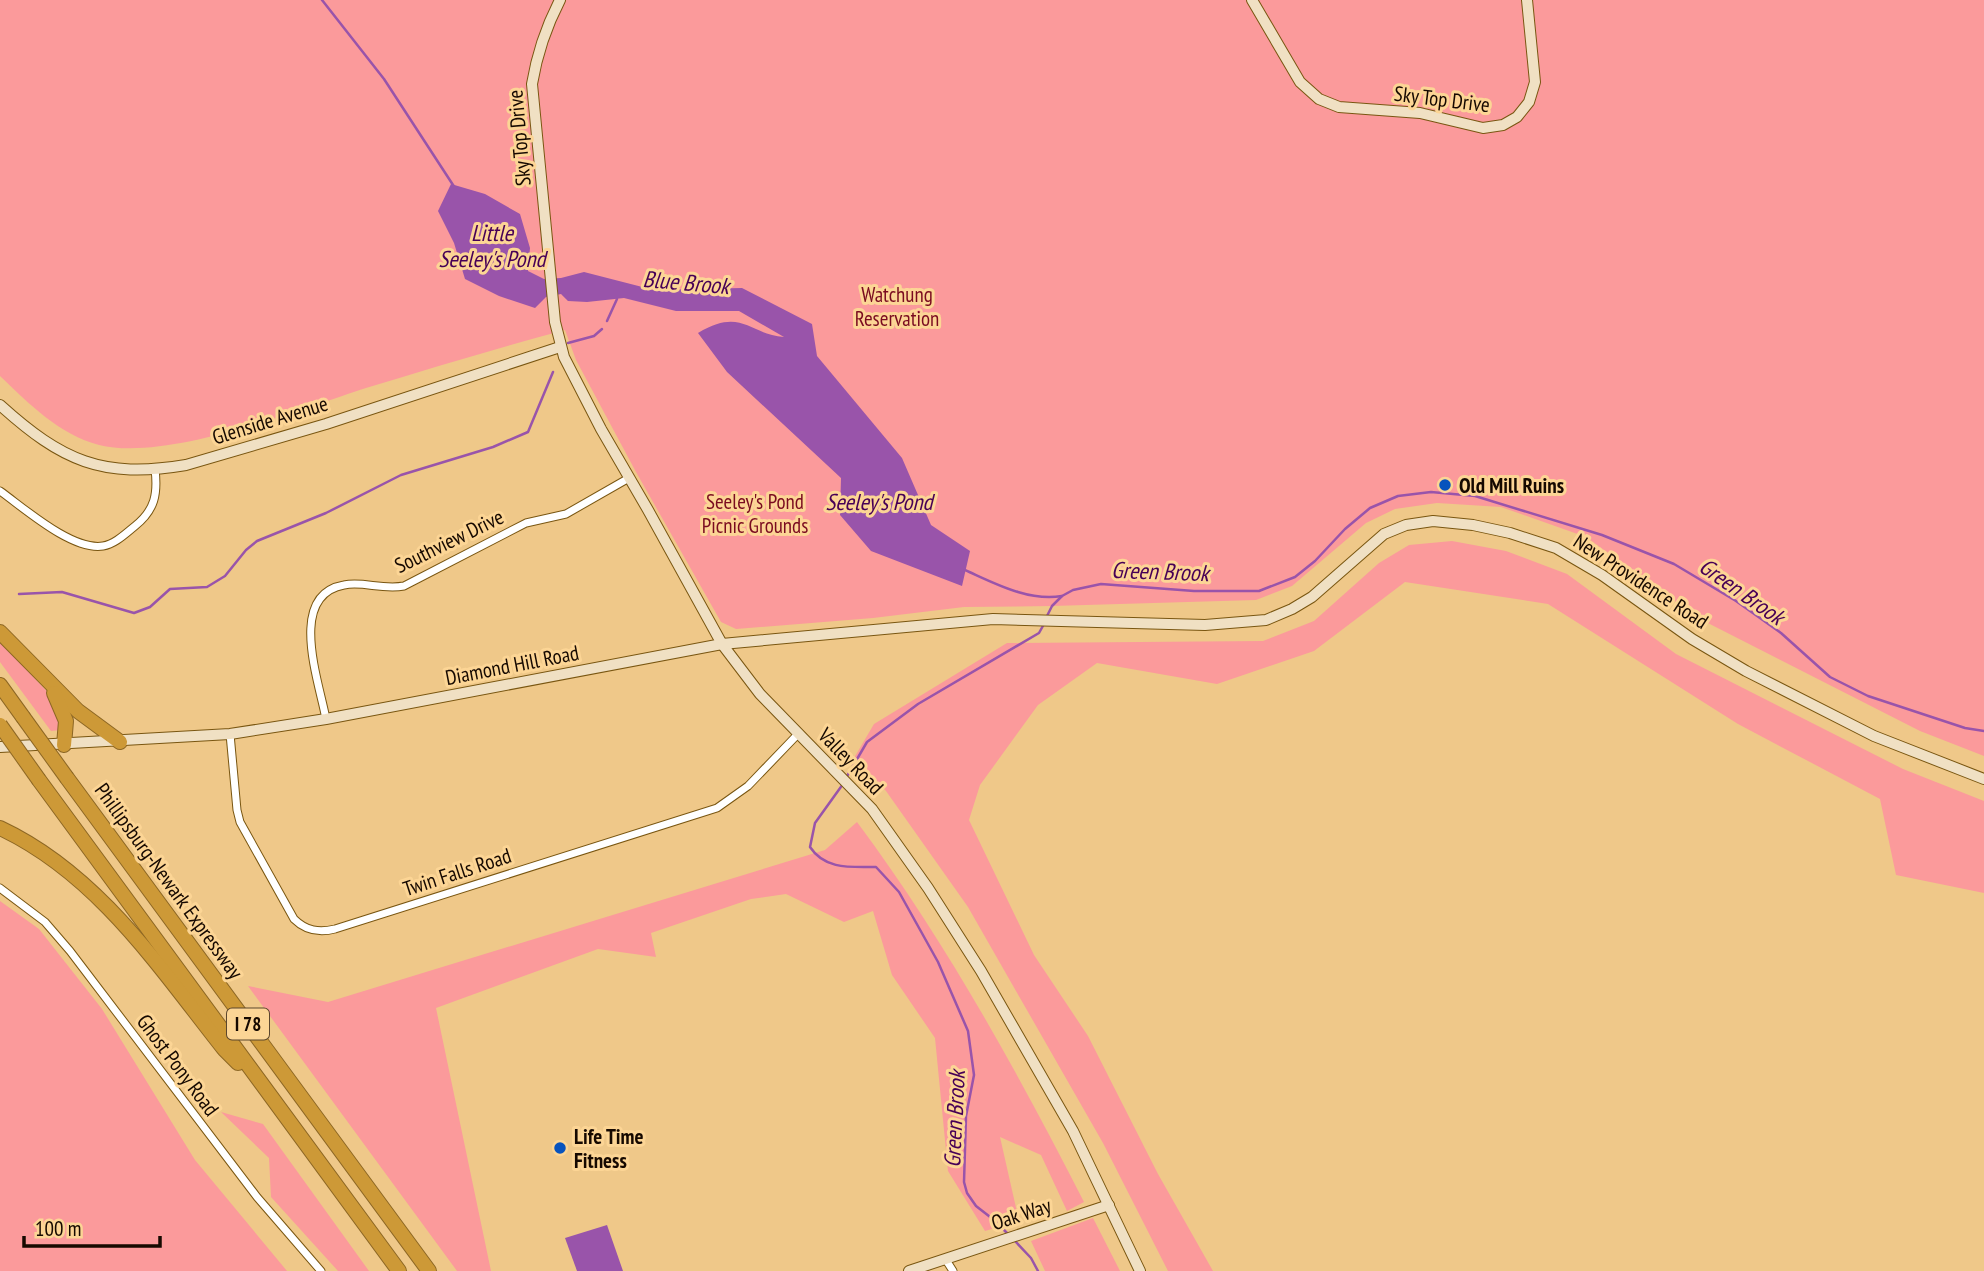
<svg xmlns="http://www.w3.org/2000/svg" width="1984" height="1271" font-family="'PT Sans Narrow',sans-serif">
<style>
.green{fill:#fb9a9b}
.water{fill:#9954aa}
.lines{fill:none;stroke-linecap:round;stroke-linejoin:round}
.stream{stroke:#9954aa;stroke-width:2.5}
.street-casing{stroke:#795611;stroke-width:9}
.secondary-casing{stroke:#795611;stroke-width:12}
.highway-casing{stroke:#8d6724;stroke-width:16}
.street{stroke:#fff;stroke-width:7}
.secondary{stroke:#f0e0c3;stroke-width:10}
.highway{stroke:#cd9937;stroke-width:14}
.highway-bridge-casing{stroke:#8d6724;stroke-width:16;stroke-linecap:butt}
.highway-bridge{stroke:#cd9937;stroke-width:14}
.poi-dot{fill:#0753bd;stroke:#fcd595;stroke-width:2.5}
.labels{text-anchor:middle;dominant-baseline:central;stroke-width:6;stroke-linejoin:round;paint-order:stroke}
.shield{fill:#fcd595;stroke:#5b462d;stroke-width:2}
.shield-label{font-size:19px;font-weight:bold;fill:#160900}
.street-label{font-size:21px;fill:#160900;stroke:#fcd595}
.park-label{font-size:21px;fill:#7a0b20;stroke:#fcd595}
.poi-label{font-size:21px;font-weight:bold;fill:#160900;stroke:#fcd595;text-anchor:start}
.water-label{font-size:23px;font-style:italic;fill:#470056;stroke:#fcd595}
</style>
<rect width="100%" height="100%" fill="#efc889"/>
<g class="green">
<path d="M0 0H1984V756L1920 731 1698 618 1586 537 1501 507 1437 503 1395 509 1366 523 1292 586 1256 600 1052 606 964 607 873 618 736 629 721 622 636 472 576 360 565 330C498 348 432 368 366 388 298 410 167 462 99 445 60 435 28 403 0 376Z"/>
<polygon points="1452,541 1506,551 1567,574 1676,654 1903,769 1984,801 1984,893 1896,875 1880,799 1738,724 1548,604 1405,582 1314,651 1217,684 1097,663 1038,705 980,785 969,820 1034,955 1088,1036 1158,1174 1213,1271 1168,1271 1103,1143 968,907 886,791 854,758 874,724 1007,643 1263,641 1314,621 1379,563 1409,545"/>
<polygon points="0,641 54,699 61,730 51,731 0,662"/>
<path d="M857 822C945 940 1017 1071 1084 1202L1067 1211 1041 1155 1000 1137 1019 1221 985 1231 948 1171 935 1038 892 975 873 911 844 922 786 894 751 899 651 933 656 957 598 949 436 1008 491 1271H457L248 986 328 1002 825 850Z"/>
<polygon points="0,901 39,929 102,1009 195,1160 287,1271 0,1271"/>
<polygon points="221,1112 263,1124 369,1271 338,1271 271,1197 269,1158"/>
<polygon points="1093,1218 1120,1271 1045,1271 1031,1241"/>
</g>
<g class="water">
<path d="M451 184 485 194 520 214 530 248 528 271 544 279 561 278 584 272 654 290 742 288 812 324 817 356 902 458 931 525 970 551 962 586 871 551 840 515 841 478 727 372 698 333C742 307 748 334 784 337L739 311H676L624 298 587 302 568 301 561 294 546 297 535 308 499 296 465 279 454 243 438 211Z"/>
<polygon points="607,1225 623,1271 577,1271 565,1238"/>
</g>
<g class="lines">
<g class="stream">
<polyline points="322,0 384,79 455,188"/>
<polyline points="607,321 617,299"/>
<polyline points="568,343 594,336 602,329"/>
<path d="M965 570C994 583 1029 602 1062 596"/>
<polyline points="19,594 62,592 134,613 150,607 170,589 207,587 225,576 246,550 257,541 326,513 401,475 493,447 528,432 553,372"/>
<polyline points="1046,618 1052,606 1062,596 1073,590 1101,584 1194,591 1259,591 1295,577 1315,561 1345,529 1370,508 1398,496 1431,492 1475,496 1602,535 1674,564 1736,601 1781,633 1830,677 1868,696 1965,728 1984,731"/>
<polyline points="846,778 867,742 918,704 1039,633 1044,624"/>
<path d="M843 784 815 823 810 847C825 870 851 867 876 867L899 892 938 962 968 1031 974 1075 966 1116 964 1182 967 1193 976 1206 994 1220 1010 1236"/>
<polyline points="1014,1240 1031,1258 1038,1271"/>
</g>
<g class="street-casing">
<g id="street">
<path d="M0 491C24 508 72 551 103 546 115 544 125 534 135 526 155 510 158 494 155 469"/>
<path d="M326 719C319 681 287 595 344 585 363 581 382 590 404 586L526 523 566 514 629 478"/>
<path d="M230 734 237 810 240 822 294 919C306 931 319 933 335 929L717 808 748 786 798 734"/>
<polyline points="0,888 45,922 70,951 257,1197 321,1271"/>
<polyline points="946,1260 953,1271"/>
</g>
</g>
<g class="secondary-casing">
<g id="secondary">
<path d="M560 0C546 27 537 54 532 84L555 322 564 357 601 429 648 510 722 644 760 694 872 809 928 888 981 971 1073 1131 1140 1271"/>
<polyline points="1252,0 1300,82 1319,99 1339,107 1420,113 1483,128 1503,125 1517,117 1529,102 1535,82 1527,0"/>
<path d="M0 405C62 461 102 479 186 465L326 424 560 347"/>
<polyline points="0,747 230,734 326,719 722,644 993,619 1205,625 1266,620 1292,609 1312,597 1384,534 1406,525 1433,521 1473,525 1510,533 1556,548 1602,575 1692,639 1746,671 1874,736 1984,779"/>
<polyline points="909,1271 1109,1205"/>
</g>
</g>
<g class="highway-casing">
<g id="highway">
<polyline points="0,632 78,711 120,742"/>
<polyline points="0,685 23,717"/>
<polyline points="54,693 66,721 64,745"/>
<polyline points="67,778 429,1271"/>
<polyline points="39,780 399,1271"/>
<path d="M0 828C98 874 159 967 224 1049L238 1063"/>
</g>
</g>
<use href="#street" class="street"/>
<use href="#secondary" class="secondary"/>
<use href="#highway" class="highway"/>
<g class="highway-bridge-casing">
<g id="highway-bridge">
<polyline points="23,717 67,778"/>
<polyline points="0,725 39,780"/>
</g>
</g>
<use href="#highway-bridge" class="highway-bridge"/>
</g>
<g class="poi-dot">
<circle cx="1445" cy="485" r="7"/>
<circle cx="560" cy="1148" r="7"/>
</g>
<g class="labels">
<rect class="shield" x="227" y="1008.5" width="42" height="31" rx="5"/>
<g class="shield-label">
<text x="248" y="1024">I 78</text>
</g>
<g class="street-label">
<text transform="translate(1442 99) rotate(7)">Sky Top Drive</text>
<text transform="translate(519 138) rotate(-95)">Sky Top Drive</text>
<text transform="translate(270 420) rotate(-17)">Glenside Avenue</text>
<text transform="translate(449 541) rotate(-26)">Southview Drive</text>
<text transform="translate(1641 581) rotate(33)">New Providence Road</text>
<text transform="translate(512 665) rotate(-11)">Diamond Hill Road</text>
<text transform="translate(851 761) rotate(46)">Valley Road</text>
<text transform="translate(457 872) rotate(-18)">Twin Falls Road</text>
<text transform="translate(169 881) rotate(54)">Phillipsburg-Newark Expressway</text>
<text transform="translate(178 1065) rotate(53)">Ghost Pony Road</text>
<text transform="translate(1021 1214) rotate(-18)">Oak Way</text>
</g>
<g class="park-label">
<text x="897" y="294">Watchung<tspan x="897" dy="24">Reservation</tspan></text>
<text x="755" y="501">Seeley's Pond<tspan x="755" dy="24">Picnic Grounds</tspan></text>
</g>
<g class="poi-label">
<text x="1459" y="485">Old Mill Ruins</text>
<text x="574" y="1136">Life Time<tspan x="574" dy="24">Fitness</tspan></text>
</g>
<g class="water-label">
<text x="492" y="232">Little<tspan x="492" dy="26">Seeley's Pond</tspan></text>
<text transform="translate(686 282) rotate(5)">Blue Brook</text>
<text x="879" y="501">Seeley's Pond</text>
<text transform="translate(1160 571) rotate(2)">Green Brook</text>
<text transform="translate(1742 591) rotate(35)">Green Brook</text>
<text transform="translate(954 1119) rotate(-87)">Green Brook</text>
</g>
</g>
<path d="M24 1236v10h136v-10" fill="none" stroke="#160900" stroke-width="3.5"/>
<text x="35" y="1236" font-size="21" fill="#160900" stroke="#fcd595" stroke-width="5" paint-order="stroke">100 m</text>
</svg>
